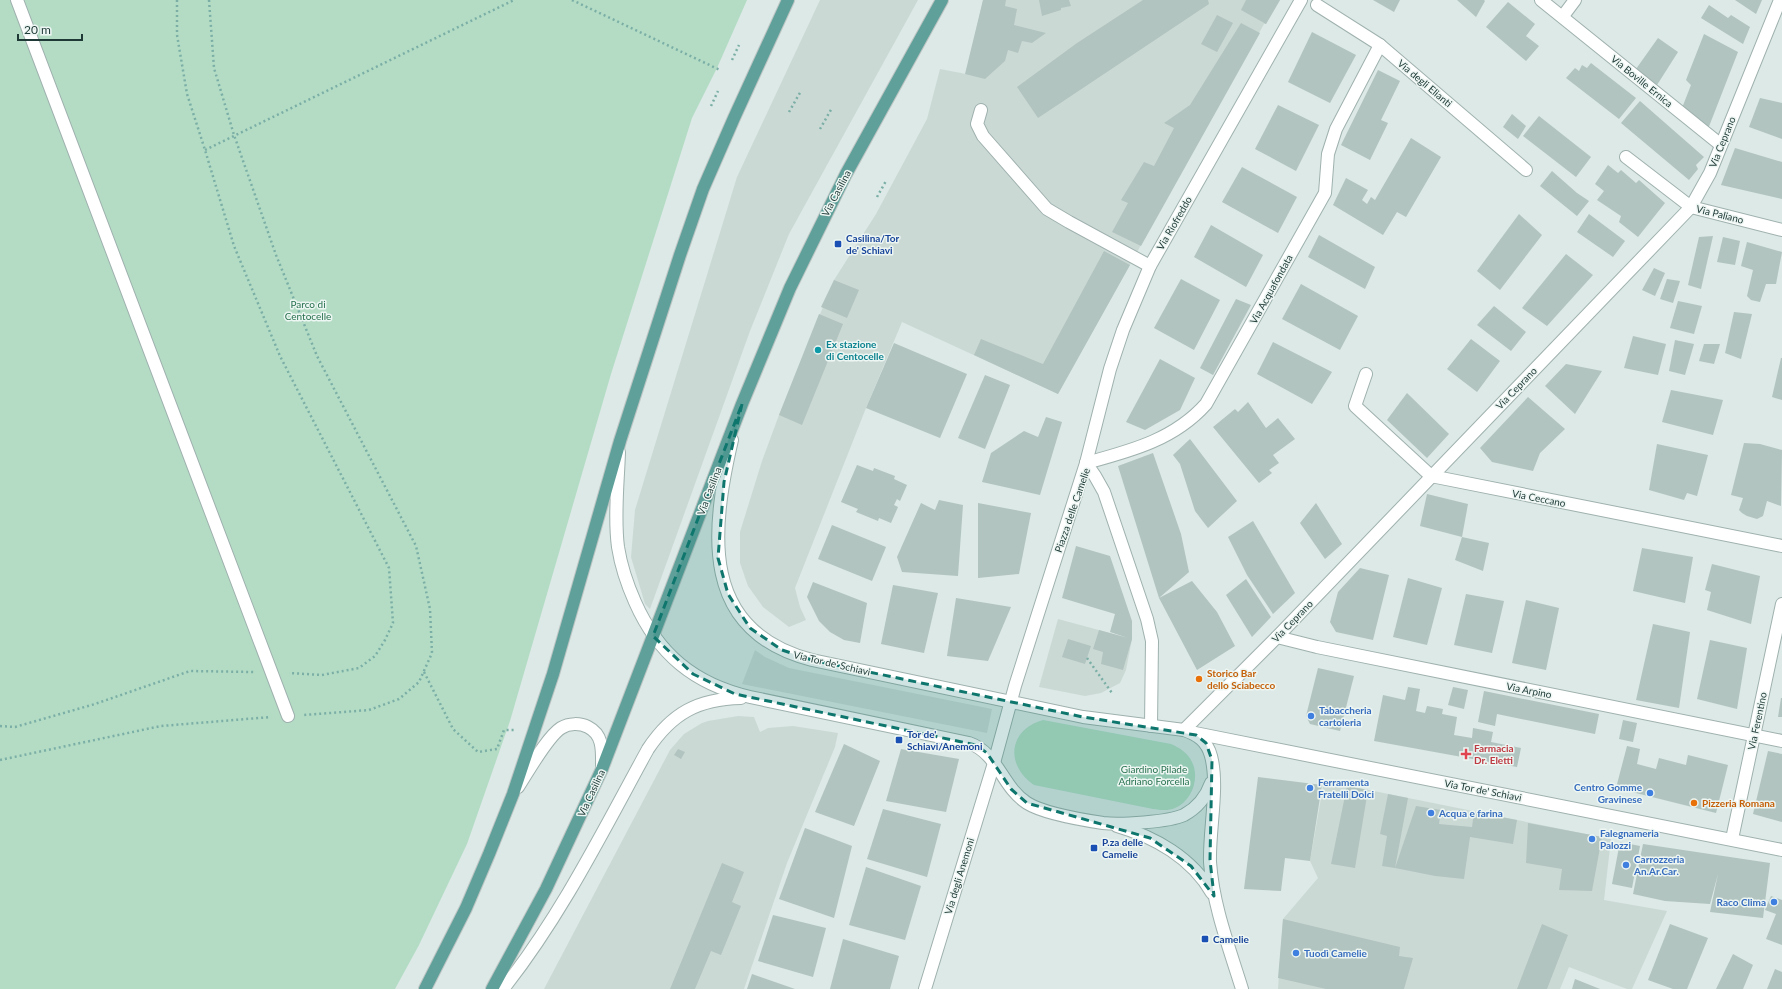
<svg xmlns="http://www.w3.org/2000/svg" width="1782" height="989" font-family="Lato,sans-serif">
<style>
.built{fill:#cbd9d5}
.green{fill:#b4dcc5}
.building{fill:#b2c4bf}
.lines{fill:none;stroke-linecap:round;stroke-linejoin:round}
.minor-casing{stroke:#9fb1ae;stroke-width:14}
.major-casing{stroke:#bcc4c3;stroke-width:14}
.path{stroke:#7bafa6;stroke-width:2.5;stroke-dasharray:2 3;stroke-linecap:butt}
.minor{stroke:#fff;stroke-width:12}
.major{stroke:#5fa19a;stroke-width:12}
.marked{fill:#0f766e;fill-opacity:0.2;stroke:#0f766e;stroke-width:3;stroke-dasharray:8 5;stroke-linejoin:round}
.transit-dot{fill:#1a4fb4;stroke:#edf6f3;stroke-width:1.5}
.culture-dot{fill:#0f9aa8;stroke:#edf6f3;stroke-width:1.5}
.food-dot{fill:#e8710a;stroke:#edf6f3;stroke-width:1.5}
.shop-dot{fill:#3f7fe0;stroke:#edf6f3;stroke-width:1.5}
.health-dot{fill:#e0444e;stroke:#edf6f3;stroke-width:1.5}
.labels{text-anchor:middle;dominant-baseline:central;stroke-width:3;stroke-linejoin:round;paint-order:stroke}
.street-label{font-size:10px;fill:#1e3936;stroke:#edf6f3}
.transit-label{font-size:10px;font-weight:bold;fill:#164399;stroke:#edf6f3;text-anchor:start}
.park-label{font-size:10px;fill:#27714e;stroke:#edf6f3}
.culture-label{font-size:10px;font-weight:bold;fill:#0d838f;stroke:#edf6f3;text-anchor:start}
.food-label{font-size:10px;font-weight:bold;fill:#c56008;stroke:#edf6f3;text-anchor:start}
.shop-label{font-size:10px;font-weight:bold;fill:#366cbe;stroke:#edf6f3;text-anchor:start}
.health-label{font-size:10px;font-weight:bold;fill:#be3a42;stroke:#edf6f3;text-anchor:start}
</style>
<rect width="100%" height="100%" fill="#dce9e6"/>
<g class="built">
<polygon points="820,0 918,0 789,234 750,331 650,609 645,604 631,557 635,510 737,177"/>
<polygon points="983,0 1280,0 1266,24 1264,24 1058,394 902,322 866,408 795,588 800,607 806,620 789,627 763,607 748,586 740,563 740,532 762,461 779,415 834,280 876,214 927,119 940,69 966,74"/>
<polygon points="1058,619 1132,639 1126,670 1120,683 1101,693 1085,696 1039,687"/>
<polygon points="755,650 765,657 789,668 992,709 987,733 742,684"/>
<polygon points="738,716 754,717 760,732 768,728 793,726 838,733 835,747 787,863 744,989 544,989 670,750 684,734 702,723 708,721"/>
<polygon points="1324,781 1611,839 1604,900 1667,911 1632,989 1627,989 1569,967 1560,989 1278,989 1283,919 1318,878 1310,861"/>
</g>
<g class="green">
<polygon points="0,0 747,0 717,68 692,118 611,374 510,721 467,844 419,945 395,989 0,989"/>
<path d="M1043 720 1171 744C1180 748 1188 753 1192 762 1200 778 1192 801 1175 808 1168 811 1161 810 1153 809L1034 785C1005 765 1008 730 1043 720Z"/>
</g>
<g class="building">
<polygon points="983,0 1006,0 1005,6 1017,9 1014,25 1046,33 1032,43 1022,41 1018,53 1008,50 1005,61 985,79 965,74"/>
<polygon points="1039,0 1069,0 1071,6 1061,8 1061,10 1042,16"/>
<polygon points="1143,0 1208,0 1209,4 1038,118 1017,87 1077,43"/>
<polygon points="1246,0 1280,0 1266,24 1241,10"/>
<polygon points="1373,0 1400,0 1394,12"/>
<polygon points="1457,0 1484,0 1485,1 1476,17"/>
<polygon points="1735,0 1762,0 1756,14"/>
<polygon points="1508,2 1535,24 1526,36 1539,46 1526,61 1486,27"/>
<polygon points="1709,5 1728,18 1731,15 1750,27 1743,44 1701,18"/>
<polygon points="1217,15 1233,23 1217,52 1201,44"/>
<polygon points="1241,23 1260,33 1141,246 1112,232 1128,203 1121,200 1144,162 1154,166 1174,128 1164,123 1190,105"/>
<polygon points="1312,32 1356,55 1330,103 1288,82"/>
<polygon points="1704,34 1738,52 1708,129 1682,108 1691,85 1686,80"/>
<polygon points="1658,38 1678,52 1657,85 1636,69"/>
<polygon points="1591,63 1636,98 1619,119 1566,78 1575,68 1579,71 1582,65 1587,68"/>
<polygon points="1378,70 1400,81 1381,120 1388,123 1370,160 1341,145"/>
<polygon points="1760,98 1782,103 1782,139 1749,127"/>
<polygon points="1640,101 1704,157 1696,165 1698,169 1689,180 1621,123"/>
<polygon points="1278,105 1319,125 1296,171 1255,149"/>
<polygon points="1512,114 1526,126 1518,139 1503,127"/>
<polygon points="1539,116 1591,157 1576,177 1523,136"/>
<polygon points="1411,138 1441,157 1406,217 1397,212 1383,235 1333,205 1346,178 1368,190 1362,200 1367,204 1371,197 1375,200"/>
<polygon points="1735,148 1782,162 1782,199 1721,185"/>
<polygon points="1608,165 1618,173 1621,170 1636,183 1639,180 1665,203 1638,237 1619,222 1621,216 1597,200 1604,191 1595,184"/>
<polygon points="1242,167 1297,197 1278,233 1222,202"/>
<polygon points="1552,171 1577,193 1589,201 1577,216 1540,186"/>
<polygon points="1519,214 1542,235 1500,290 1477,271"/>
<polygon points="1589,214 1625,241 1613,257 1577,232"/>
<polygon points="1211,225 1263,255 1246,287 1194,257"/>
<polygon points="1319,235 1375,267 1365,289 1308,257"/>
<polygon points="1713,236 1701,289 1688,285 1699,237"/>
<polygon points="1723,237 1740,241 1735,265 1717,262"/>
<polygon points="1747,242 1782,252 1776,284 1766,284 1760,302 1751,300 1747,296 1753,270 1741,266"/>
<polygon points="1104,251 1130,265 1058,394 974,355 981,339 1043,364"/>
<polygon points="1566,254 1593,275 1547,326 1522,308"/>
<polygon points="1654,268 1665,273 1655,296 1642,290"/>
<polygon points="1181,279 1220,300 1194,350 1154,328"/>
<polygon points="1667,279 1680,281 1673,303 1660,299"/>
<polygon points="834,280 859,290 847,318 821,307"/>
<polygon points="1301,284 1358,316 1340,350 1282,319"/>
<polygon points="1236,299 1251,305 1213,375 1200,368"/>
<polygon points="1678,301 1702,306 1694,334 1670,328"/>
<polygon points="1494,306 1526,332 1511,351 1477,325"/>
<polygon points="1734,312 1752,314 1741,359 1725,353"/>
<polygon points="819,314 843,324 802,425 779,415"/>
<polygon points="1633,336 1666,344 1658,375 1624,368"/>
<polygon points="1471,339 1500,361 1477,392 1447,369"/>
<polygon points="1675,340 1694,344 1685,375 1669,371"/>
<polygon points="1273,342 1332,372 1312,404 1257,374"/>
<polygon points="894,343 967,374 940,438 866,408"/>
<polygon points="1704,344 1720,344 1714,364 1699,361"/>
<polygon points="1781,358 1782,358 1782,400 1772,397"/>
<polygon points="1160,359 1195,378 1180,410 1145,430 1126,422"/>
<polygon points="1566,364 1602,371 1575,414 1545,386"/>
<polygon points="985,375 1010,385 985,449 958,438"/>
<polygon points="1671,390 1723,400 1713,435 1662,422"/>
<polygon points="1407,393 1449,434 1427,458 1387,420"/>
<polygon points="1528,397 1565,429 1540,453 1533,471 1492,462 1480,448"/>
<polygon points="1248,402 1266,428 1278,418 1295,439 1273,455 1279,463 1269,470 1272,473 1259,483 1213,427 1235,409 1238,412"/>
<polygon points="1046,417 1062,422 1040,495 982,482 991,453 1024,431 1038,437"/>
<polygon points="1190,439 1237,501 1208,528 1195,511 1180,464 1173,455"/>
<polygon points="1744,443 1760,444 1782,450 1781,506 1767,501 1763,516 1757,519 1747,516 1742,513 1739,510 1743,498 1731,495"/>
<polygon points="1657,444 1708,455 1697,496 1687,493 1684,500 1649,490"/>
<polygon points="1153,453 1181,534 1189,572 1159,598 1192,581 1217,612 1235,646 1197,670 1159,598 1118,466"/>
<polygon points="857,465 873,471 874,468 895,476 894,479 907,485 900,501 897,499 894,505 898,507 891,523 879,518 878,521 856,512 858,509 841,502"/>
<polygon points="1427,494 1468,504 1462,537 1420,526"/>
<polygon points="939,500 963,505 958,576 902,572 897,557 921,503 935,510"/>
<polygon points="978,503 1031,513 1019,574 978,578"/>
<polygon points="1316,503 1342,544 1325,559 1300,523"/>
<polygon points="1253,521 1295,593 1273,614 1247,575 1228,537"/>
<polygon points="832,525 886,547 872,581 818,559"/>
<polygon points="1462,537 1489,543 1483,571 1455,560"/>
<polygon points="1076,546 1110,556 1132,621 1132,639 1123,670 1101,664 1103,652 1093,649 1099,630 1128,638 1110,632 1115,614 1062,598"/>
<polygon points="1642,548 1693,557 1685,603 1633,591"/>
<polygon points="1712,564 1760,576 1751,624 1707,610 1711,592 1705,590"/>
<polygon points="1360,568 1389,575 1373,640 1336,632 1330,622 1338,592"/>
<polygon points="1408,578 1442,588 1427,645 1393,637"/>
<polygon points="1246,579 1271,617 1252,637 1226,595"/>
<polygon points="813,582 867,603 860,643 844,640 830,632 819,621 807,597"/>
<polygon points="893,585 938,593 924,653 881,644"/>
<polygon points="1466,594 1504,601 1492,653 1454,645"/>
<polygon points="956,598 1011,607 988,661 947,656"/>
<polygon points="1526,600 1559,608 1546,670 1512,663"/>
<polygon points="1653,624 1690,632 1679,708 1636,700"/>
<polygon points="1068,639 1091,646 1085,664 1062,657"/>
<polygon points="1710,640 1747,648 1737,709 1697,699"/>
<polygon points="1318,668 1354,676 1340,731 1310,724 1306,716"/>
<polygon points="1408,687 1420,689 1416,711 1425,713 1427,706 1443,709 1442,714 1457,717 1454,735 1472,738 1473,728 1493,732 1491,742 1521,748 1517,767 1374,741 1383,695 1405,700"/>
<polygon points="1453,687 1468,690 1464,709 1448,705"/>
<polygon points="1484,691 1599,714 1595,734 1497,714 1495,726 1478,722"/>
<polygon points="1781,698 1782,698 1782,717 1778,717"/>
<polygon points="1623,720 1637,723 1633,742 1619,739"/>
<polygon points="844,744 880,761 854,826 815,812"/>
<polygon points="1627,746 1640,749 1637,764 1656,769 1659,758 1686,765 1688,755 1728,765 1716,813 1616,788"/>
<polygon points="678,749 685,752 681,759 674,755"/>
<polygon points="901,749 959,759 946,812 886,801"/>
<polygon points="1768,751 1782,754 1782,822 1753,814"/>
<polygon points="1258,777 1322,785 1310,861 1285,858 1281,891 1244,889"/>
<polygon points="1347,786 1368,790 1355,868 1331,864"/>
<polygon points="1388,794 1408,798 1395,868 1416,806 1441,810 1439,824 1472,827 1474,812 1517,820 1513,844 1470,837 1464,879 1435,876 1395,868 1382,866 1387,836 1380,834"/>
<polygon points="883,809 941,824 927,877 867,859"/>
<polygon points="1528,823 1602,837 1592,891 1559,890 1562,869 1526,863"/>
<polygon points="805,828 852,846 834,918 779,899"/>
<polygon points="1620,842 1640,846 1632,888 1612,884"/>
<polygon points="1643,844 1770,863 1763,918 1710,912 1718,874 1710,904 1665,901 1633,894"/>
<polygon points="722,863 744,872 732,902 741,906 721,955 711,951 695,989 670,989"/>
<polygon points="866,867 921,886 905,940 849,925"/>
<polygon points="1771,896 1782,900 1782,945 1766,939 1776,914 1765,910"/>
<polygon points="773,915 826,928 813,977 758,961"/>
<polygon points="1283,919 1400,947 1399,956 1413,958 1404,989 1326,989 1278,978"/>
<polygon points="1542,924 1568,935 1547,989 1517,989"/>
<polygon points="1670,924 1708,938 1687,989 1673,989 1648,980"/>
<polygon points="843,939 899,956 890,989 830,989"/>
<polygon points="1733,954 1753,965 1743,989 1716,989"/>
<polygon points="1775,969 1782,972 1782,989 1767,989"/>
<polygon points="752,974 795,989 747,989"/>
<polygon points="1575,979 1600,989 1572,989"/>
</g>
<g class="lines">
<g class="minor-casing">
<g id="minor">
<polyline points="17,0 288,716"/>
<polyline points="1541,0 1721,145"/>
<polyline points="1317,5 1380,45 1526,170"/>
<polyline points="1563,16 1575,0"/>
<polyline points="981,110 977,124 983,136 1047,209 1069,222 1150,266"/>
<polyline points="1626,157 1691,207 1782,230"/>
<polyline points="1366,374 1355,406 1431,476 1782,546"/>
<path d="M732 440C711 531 699 631 812 660L1083 717 1184 730C1198 735 1207 741 1211 756 1219 786 1209 830 1210 862 1213 906 1229 947 1242 989"/>
<path d="M619 452C618 483 614 516 618 547 621 566 627 584 635 602 658 654 694 684 750 697L969 743C998 753 1002 787 1027 803 1043 813 1083 820 1103 823 1120 825 1169 822 1184 815 1197 808 1206 797 1211 783"/>
<path d="M1086 463C1130 451 1174 440 1206 404L1325 193 1328 154 1336 129 1380 45"/>
<polyline points="1086,463 1095,476 1104,492 1147,619 1152,641 1151,726"/>
<polyline points="1277,637 1317,647 1782,741"/>
<polyline points="1184,730 1277,637 1691,207 1710,173 1780,0"/>
<polyline points="1195,733 1782,850"/>
<path d="M518 787C528 772 547 737 561 728 569 723 580 723 588 727 604 735 602 752 602 768"/>
<path d="M1117 826C1155 837 1192 858 1212 893"/>
<polyline points="1732,839 1782,604"/>
<path d="M503 989C561 916 603 831 648 749 672 713 698 699 741 698"/>
<polyline points="925,989 994,763 1015,686 1086,463 1110,369 1123,330 1150,266 1301,0"/>
</g>
</g>
<g class="major-casing">
<g id="major">
<polyline points="425,989 466,908 489,854 513,794 553,674 620,441 680,255 703,189 734,118 788,0"/>
<polyline points="492,989 546,889 602,769 742,404 790,288 846,174 942,0"/>
</g>
</g>
<g class="path">
<polyline points="177,0 177,35 187,94 205,150 234,246 280,356 389,568 393,623 385,640 375,656 359,668 322,675 289,673"/>
<polyline points="209,0 214,68 234,135 276,255 317,356 416,546 430,609 432,653 419,682 399,699 369,710 304,715"/>
<polyline points="572,0 720,70"/>
<polyline points="732,60 739,45"/>
<polyline points="711,106 718,91"/>
<polyline points="789,112 801,91"/>
<polyline points="820,129 832,108"/>
<polyline points="205,150 514,0"/>
<polyline points="877,197 886,181"/>
<polyline points="1087,658 1112,693"/>
<polyline points="424,672 453,729 478,752 497,749 504,730 514,730"/>
<polyline points="0,726 15,727 95,704 190,671 254,672"/>
<polyline points="0,760 161,726 271,717"/>
</g>
<use href="#minor" class="minor"/>
<use href="#major" class="major"/>
</g>
<path class="marked" d="M742 404 724 482 718 558 728 594 750 628 782 650 812 660 1083 717 1196 735 1206 743 1212 760 1210 860 1214 896 1191 866 1150 838 1027 803 1011 789 987 753 976 745 735 694 693 674 653 636Z"/>
<g class="transit-dot">
<rect x="834" y="240" width="8" height="8" rx="2"/>
<rect x="895" y="736" width="8" height="8" rx="2"/>
<rect x="1090" y="844" width="8" height="8" rx="2"/>
<rect x="1201" y="935" width="8" height="8" rx="2"/>
</g>
<circle class="culture-dot" cx="818" cy="350" r="4"/>
<g class="food-dot">
<circle cx="1199" cy="679" r="4"/>
<circle cx="1694" cy="803" r="4"/>
</g>
<g class="shop-dot">
<circle cx="1311" cy="716" r="4"/>
<circle cx="1310" cy="788" r="4"/>
<circle cx="1650" cy="793" r="4"/>
<circle cx="1431" cy="813" r="4"/>
<circle cx="1592" cy="839" r="4"/>
<circle cx="1626" cy="865" r="4"/>
<circle cx="1774" cy="902" r="4"/>
<circle cx="1296" cy="953" r="4"/>
</g>
<path class="health-dot" d="M1464 748h4v4h4v4h-4v4h-4v-4h-4v-4h4z"/>
<g class="labels">
<g class="street-label">
<text transform="translate(1642 81) rotate(39)">Via Boville Ernica</text>
<text transform="translate(1425 83) rotate(40)">Via degli Elianti</text>
<text transform="translate(1722 142) rotate(-68)">Via Ceprano</text>
<text transform="translate(836 193) rotate(-62)">Via Casilina</text>
<text transform="translate(1720 214) rotate(14)">Via Paliano</text>
<text transform="translate(1174 223) rotate(-60)">Via Riofreddo</text>
<text transform="translate(1271 289) rotate(-61)">Via Acquafondata</text>
<text transform="translate(1516 388) rotate(-46)">Via Ceprano</text>
<text transform="translate(709 491) rotate(-69)">Via Casilina</text>
<text transform="translate(1539 498) rotate(11)">Via Ceccano</text>
<text transform="translate(1072 510) rotate(-71)">Piazza delle Camelie</text>
<text transform="translate(1292 621) rotate(-46)">Via Ceprano</text>
<text transform="translate(832 663) rotate(13)">Via Tor de' Schiavi</text>
<text transform="translate(1529 690) rotate(11)">Via Arpino</text>
<text transform="translate(1757 721) rotate(-78)">Via Ferentino</text>
<text transform="translate(1483 790) rotate(11)">Via Tor de' Schiavi</text>
<text transform="translate(591 793) rotate(-65)">Via Casilina</text>
<text transform="translate(959 876) rotate(-73)">Via degli Anemoni</text>
</g>
<g class="transit-label">
<text x="846" y="238">Casilina/Tor<tspan x="846" dy="12">de' Schiavi</tspan></text>
<text x="907" y="734">Tor de'<tspan x="907" dy="12">Schiavi/Anemoni</tspan></text>
<text x="1102" y="842">P.za delle<tspan x="1102" dy="12">Camelie</tspan></text>
<text x="1213" y="939">Camelie</text>
</g>
<g class="park-label">
<text x="308" y="304">Parco di<tspan x="308" dy="12">Centocelle</tspan></text>
<text x="1154" y="769">Giardino Pilade<tspan x="1154" dy="12">Adriano Forcella</tspan></text>
</g>
<g class="culture-label">
<text x="826" y="344">Ex stazione<tspan x="826" dy="12">di Centocelle</tspan></text>
</g>
<g class="food-label">
<text x="1207" y="673">Storico Bar<tspan x="1207" dy="12">dello Sciabecco</tspan></text>
<text x="1702" y="803">Pizzeria Romana</text>
</g>
<g class="shop-label">
<text x="1319" y="710">Tabaccheria<tspan x="1319" dy="12">cartoleria</tspan></text>
<text x="1318" y="782">Ferramenta<tspan x="1318" dy="12">Fratelli Dolci</tspan></text>
<text x="1642" y="787" text-anchor="end">Centro Gomme<tspan x="1642" dy="12">Gravinese</tspan></text>
<text x="1439" y="813">Acqua e farina</text>
<text x="1600" y="833">Falegnameria<tspan x="1600" dy="12">Palozzi</tspan></text>
<text x="1634" y="859">Carrozzeria<tspan x="1634" dy="12">An.Ar.Car.</tspan></text>
<text x="1766" y="902" text-anchor="end">Raco Clima</text>
<text x="1304" y="953">Tuodì Camelie</text>
</g>
<g class="health-label">
<text x="1474" y="748">Farmacia<tspan x="1474" dy="12">Dr. Eletti</tspan></text>
</g>
</g>
<path d="M18 34v6h64v-6" fill="none" stroke="#1e3936" stroke-width="2"/>
<text x="24" y="34" font-size="12" fill="#1e3936" stroke="#edf6f3" stroke-width="3" paint-order="stroke">20 m</text>
</svg>
